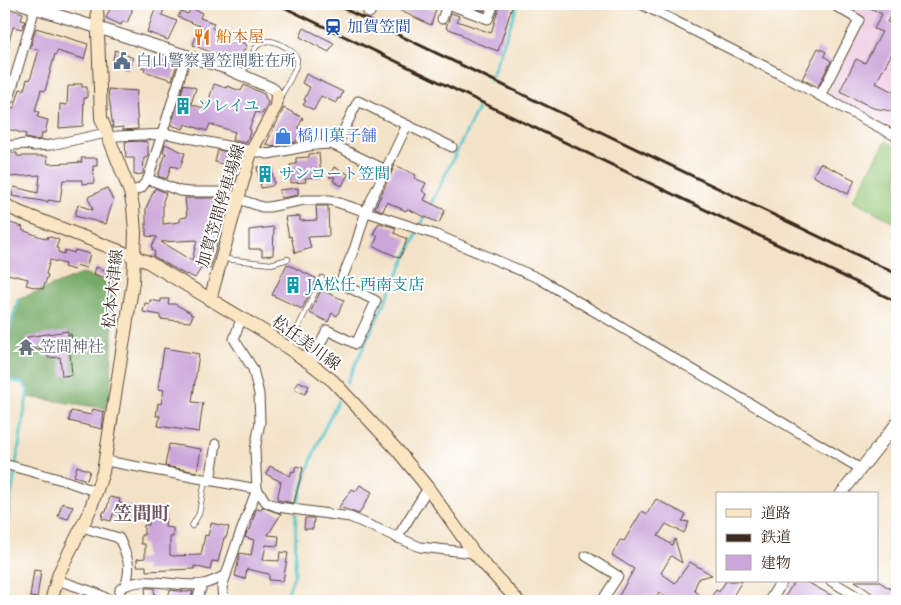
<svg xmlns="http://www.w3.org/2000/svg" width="901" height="605" font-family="Cardo,'Noto Serif JP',serif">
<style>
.built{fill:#f0d0e4}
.green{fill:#93c575;stroke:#67784a}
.forest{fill:#76aa66;stroke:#586a42}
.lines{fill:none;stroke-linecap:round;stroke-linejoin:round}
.stream{stroke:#56c4ca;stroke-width:3}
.building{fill:#cba6da;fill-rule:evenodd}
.service-casing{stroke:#574637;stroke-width:6}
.minor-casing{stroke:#574637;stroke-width:11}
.tertiary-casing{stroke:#574637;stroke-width:13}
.secondary-casing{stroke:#574637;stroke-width:14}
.service{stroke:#fff;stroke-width:4.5}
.minor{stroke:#fff;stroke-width:9}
.tertiary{stroke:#fff;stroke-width:11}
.secondary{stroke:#fbe6c4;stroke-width:12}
.rail{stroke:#3b2a1e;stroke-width:3}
.labels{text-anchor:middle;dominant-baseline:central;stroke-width:4;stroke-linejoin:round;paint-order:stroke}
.transit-label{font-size:16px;fill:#164399;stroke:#fff;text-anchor:start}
.food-label{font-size:16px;fill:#c56008;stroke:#fff;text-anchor:start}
.service-label{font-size:16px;fill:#4e5e75;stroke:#fff;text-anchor:start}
.culture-label{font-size:16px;fill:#0d838f;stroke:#fff;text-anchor:start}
.shop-label{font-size:16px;fill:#366cbe;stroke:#fff;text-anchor:start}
.street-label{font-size:16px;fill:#3b2a1e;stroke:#fff}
.worship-label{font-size:16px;fill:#5b616d;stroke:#fff;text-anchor:start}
.quarter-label{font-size:19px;font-weight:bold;fill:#6d5560;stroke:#fff}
</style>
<rect width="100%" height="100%" fill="#fff"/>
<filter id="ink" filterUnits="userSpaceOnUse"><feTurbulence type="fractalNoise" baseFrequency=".02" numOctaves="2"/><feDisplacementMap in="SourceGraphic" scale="10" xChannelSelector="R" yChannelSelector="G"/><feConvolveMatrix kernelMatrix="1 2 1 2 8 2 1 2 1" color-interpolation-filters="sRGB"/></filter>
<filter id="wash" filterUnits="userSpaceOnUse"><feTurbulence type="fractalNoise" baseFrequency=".0096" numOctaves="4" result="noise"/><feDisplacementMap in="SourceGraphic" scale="20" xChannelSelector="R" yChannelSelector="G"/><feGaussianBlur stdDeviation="1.12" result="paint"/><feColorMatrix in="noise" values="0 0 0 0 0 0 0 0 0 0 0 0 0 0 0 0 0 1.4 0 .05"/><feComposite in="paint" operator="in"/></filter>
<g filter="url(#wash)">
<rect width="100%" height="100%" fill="#f3e2c6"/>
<polygon class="built" points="845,4 897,4 897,132 828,96 829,91 865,22 844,7"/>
<polygon class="green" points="886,141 897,147 897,224 853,200"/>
<path class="forest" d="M84 273 114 286 110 409 28 397C31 378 19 381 4 377V356L19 299Z"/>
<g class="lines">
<g class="stream">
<polyline points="490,81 518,4"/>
<polyline points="430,206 478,108"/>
<polyline points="421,225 426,214"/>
<polyline points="4,350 18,300"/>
<polyline points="4,379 23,383 28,390 16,464"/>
<polyline points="347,382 418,232"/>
<path d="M297 506C306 469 321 434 338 401"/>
<polyline points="4,541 15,471"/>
<polyline points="285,601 295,573 296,514"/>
</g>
</g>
<g id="blocks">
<g class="building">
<polygon points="112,4 132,4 132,11 127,23 123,21 121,25 106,18"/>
<polygon points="157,4 166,4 162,15 177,21 168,40 147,32"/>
<polygon points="401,4 418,4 436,10 431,25 399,10"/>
<polygon points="465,4 487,4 484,11"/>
<polygon points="500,4 513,4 498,51 474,42 462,36 462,34 446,28 451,13 459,16 457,21 491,33"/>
<polygon points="862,4 896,4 887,22 897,27 897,44 876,83 897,94 897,112 873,108 840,91 856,59 865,63 882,32 874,29 882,14"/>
<polygon points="4,7 23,13 21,20 25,21 22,29 13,27 6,51 4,51"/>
<polygon points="191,8 202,13 200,18 214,23 212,28 247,45 237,63 193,45 200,26 178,17 181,11 188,14"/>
<polygon points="36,28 88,44 84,59 57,51 56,55 55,54 45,91 41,90 35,111 39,112 37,117 48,120 45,133 42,133 41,139 34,140 25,138 26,134 4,128 4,105 14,108 20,89 24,90 27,79 30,80 39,50 30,48"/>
<polygon points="304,28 334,43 329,52 300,37"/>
<polygon points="818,48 826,52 824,56 831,61 818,87 802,79"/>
<polygon points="115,50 133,58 128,70 112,64"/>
<polygon points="148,58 159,62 160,58 177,64 172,80 144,71 145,68 138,66 141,59 147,61"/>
<polygon points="306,74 343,92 340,99 338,98 336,103 321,96 314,110 303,105 306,101 304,100 310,87 302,83"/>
<polygon points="74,84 82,84 82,87 87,87 87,98 84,98 83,126 59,128 60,104 67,105 68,86 74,86"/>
<polygon points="184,84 196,88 191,104 206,109 214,84 226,88 227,86 241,91 244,85 264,94 268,103 262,114 256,112 249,129 251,130 246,143 232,140 235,132 210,124 207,131 185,124 183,129 171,125"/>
<polygon points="108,89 137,91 136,100 138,129 123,130 123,127 113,128"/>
<polygon points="284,108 303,118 298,128 301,129 296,142 272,147 266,144"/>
<polygon points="139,141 148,142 148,157 144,158 143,174 134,175 134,158 126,158 125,142"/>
<polygon points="165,144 185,153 180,168 171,166 167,179 158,176 166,153 163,153"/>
<polygon points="218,150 242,155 239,164 236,165 236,168 238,168 232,190 226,188 231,170 228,170 229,166 215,162"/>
<polygon points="8,153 17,153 17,156 47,156 48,164 70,163 82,162 81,158 97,158 97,166 93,166 94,183 82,184 82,180 63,180 60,202 48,200 48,202 12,196 14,187 38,193 40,175 9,177"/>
<polygon points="319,153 321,177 305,178 306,182 291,183 290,165 296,164 296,158 309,157 309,154"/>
<polygon points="820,163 855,180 848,194 813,176"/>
<polygon points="395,165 416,175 414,178 426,183 422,191 427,194 424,200 445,210 439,223 407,209 406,211 387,202 383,211 375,208"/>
<polygon points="271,166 274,184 272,186 261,188 257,167"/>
<polygon points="334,167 352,176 347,176 342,186 333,181 335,177 329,177"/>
<polygon points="107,188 113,200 106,224 75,216 78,205 93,210 88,197"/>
<path d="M155 188 166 193 163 201V224L180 222V218L187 217 185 198H218L229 202 210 269 202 267 195 278 187 274 186 275 153 256 155 252 152 250 153 248 151 247 157 237 146 236V208ZM197 240 192 261 161 242Z"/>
<polygon points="298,188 298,195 281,198 279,190"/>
<polygon points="316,206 328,206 329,236 308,237 311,248 295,253 291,236 289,237 285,217 300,216 300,221 317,220"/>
<polygon points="7,222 23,227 22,230 47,239 48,236 59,240 56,248 58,248 58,252 64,254 65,250 74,253 75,250 90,254 86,268 76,265 74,270 64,267 65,264 50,260 46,274 48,275 43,289 26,285 28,279 4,273 4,225 6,226"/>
<polygon points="379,223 396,228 394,233 407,239 400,258 373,246 378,236 373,234"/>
<polygon points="274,227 273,255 262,256 262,249 249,249 249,230"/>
<polygon points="287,264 317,279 302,309 272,295"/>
<polygon points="96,267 119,275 117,282 94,274"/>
<polygon points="321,290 344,300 337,316 332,313 328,322 310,313"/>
<polygon points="161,299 169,299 168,304 175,304 191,313 190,314 193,315 190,322 160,319 160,315 143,312 145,303 150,304 150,300 161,302"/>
<polygon points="68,331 68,335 71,334 72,343 69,343 72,375 62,376 60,357 48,358 47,348 28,350 27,337"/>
<polygon points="164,348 199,354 192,402 203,403 199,432 158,426 160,416 156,416 158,403 161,404 164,390 158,389"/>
<polygon points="298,381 309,386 305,394 294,389"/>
<polygon points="93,409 104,412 102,429 69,421 71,411 91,415"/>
<polygon points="169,444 201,449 197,472 165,466"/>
<polygon points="77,466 90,471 87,480 74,476"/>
<polygon points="270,466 290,476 292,471 294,472 296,466 303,468 294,503 277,500 281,482 266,474"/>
<polygon points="360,485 372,492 359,514 339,507 352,489 356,491"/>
<polygon points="110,497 120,499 119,503 135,507 132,519 113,514 111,521 102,519 103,512 106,512"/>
<polygon points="656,499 686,515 682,521 689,522 684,533 666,524 658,536 672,545 675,539 682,563 671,556 661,573 675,583 690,562 712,575 699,578 694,590 706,601 672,601 659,593 655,601 616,601 634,569 612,555 620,540 624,541 642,511 647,514"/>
<polygon points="62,503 73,506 68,519 58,516"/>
<polygon points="262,507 281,514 268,535 279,536 278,546 266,545 263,560 279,561 280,552 288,553 283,581 269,580 269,574 247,569 245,579 235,576 240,553 251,555 254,540 245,537 248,529 250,530 256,509 261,510"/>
<polygon points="150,515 166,515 165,527 173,528 173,537 170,537 170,555 173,556 201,555 205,535 208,536 211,523 229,527 226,538 224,538 218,562 212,561 210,570 194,566 194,569 146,571 146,566 137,566 137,559 145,558 145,544 141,544 141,535 144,535 144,525 149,525"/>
<polygon points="305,518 314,518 313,529 304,529"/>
<polygon points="34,570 41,571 37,598 30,597"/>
<polygon points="726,581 742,581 730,601 708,601 716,590 719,592"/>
<polygon points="795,581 805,581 842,601 782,601"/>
<polygon points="855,581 878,581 897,593 892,601 879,601 880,599"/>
<polygon points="145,588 154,588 155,601 146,601"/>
<polygon points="170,590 187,592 193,591 190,601 167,601"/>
</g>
</g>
</g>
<g filter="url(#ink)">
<use href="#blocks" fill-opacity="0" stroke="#574637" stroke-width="1"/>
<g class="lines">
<g class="service-casing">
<g id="service">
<path d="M242 74 256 47C260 43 265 41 270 41 278 42 298 52 297 61 296 72 287 84 282 94L278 95"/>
<polyline points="225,259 271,264 288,259"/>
<polyline points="289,346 322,278"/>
<polyline points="192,526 199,514 205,480"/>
</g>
</g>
<g class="minor-casing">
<g id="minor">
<polyline points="448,4 488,19 494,4"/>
<polyline points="641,4 778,73 897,137"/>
<polyline points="442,19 447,5"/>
<polyline points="820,96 859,20 837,7 838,4"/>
<polyline points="4,97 9,99 36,4"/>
<polyline points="108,138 117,136 168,134 268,154 314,145 331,144 336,146"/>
<polyline points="4,146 26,144 33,146 51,145 106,133"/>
<polyline points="386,170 336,146 358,101 407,125"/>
<polyline points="148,179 180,191 192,192 219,192 262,207 269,207 304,200 330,200 437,235 538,278 861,469"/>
<polyline points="130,192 141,188 148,179 186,57"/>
<polyline points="311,364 327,330 356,344 376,301 340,283 355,247 366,211 407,125 452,147"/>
<polyline points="106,461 257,489 266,502 278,507 350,517 420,547 474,553"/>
<polyline points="4,464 66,481 97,492"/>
<polyline points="210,481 216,444"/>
<path d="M82 527 119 538C127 556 132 565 126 584"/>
<polyline points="397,538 428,488"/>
<polyline points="586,556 618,576 602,601"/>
<polyline points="57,580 96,593 112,601"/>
<polyline points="831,581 865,601"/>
<path d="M119 601 120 589C141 573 181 589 204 584 212 582 219 578 226 575"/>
<polyline points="196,601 203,584"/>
<polyline points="223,601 222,587 237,542 257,489 255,450 260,422 259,394 253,369 234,339 241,319"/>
</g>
</g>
<g class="tertiary-casing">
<g id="tertiary">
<polyline points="22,4 226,68 271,88 275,91 277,95"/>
<polyline points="369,12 372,4"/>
<polyline points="841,494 897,423"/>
<polyline points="770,601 782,581"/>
</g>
</g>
<g class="secondary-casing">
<g id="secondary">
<polyline points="4,204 19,212 148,262 265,332 311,364 333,381 398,451 428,488 474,553 518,601"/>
<polyline points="210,300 251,152 276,106 277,95"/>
<polyline points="51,601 59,573 90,510 103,472 133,282 135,232 133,207 130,192 101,118 97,4"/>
</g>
</g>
<use href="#service" class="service"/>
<use href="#minor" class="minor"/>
<use href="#tertiary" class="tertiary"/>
<use href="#secondary" class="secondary"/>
<g class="rail">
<polyline points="277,4 897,302"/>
<polyline points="334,4 897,274"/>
</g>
</g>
</g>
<defs>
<g id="station-bare" transform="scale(1.35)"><path d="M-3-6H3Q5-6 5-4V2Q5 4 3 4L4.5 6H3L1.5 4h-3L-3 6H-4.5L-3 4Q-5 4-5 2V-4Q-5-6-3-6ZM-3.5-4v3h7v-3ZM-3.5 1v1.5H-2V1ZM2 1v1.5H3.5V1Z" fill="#1a4fb4" stroke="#fff" stroke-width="2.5" paint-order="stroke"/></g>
<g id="restaurant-bare" transform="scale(1.35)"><path d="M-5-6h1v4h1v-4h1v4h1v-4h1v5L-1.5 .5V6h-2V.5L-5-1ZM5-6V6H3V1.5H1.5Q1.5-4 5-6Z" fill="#e8710a" stroke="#fff" stroke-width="2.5" paint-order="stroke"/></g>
<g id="civic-bare" transform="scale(1.35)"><path d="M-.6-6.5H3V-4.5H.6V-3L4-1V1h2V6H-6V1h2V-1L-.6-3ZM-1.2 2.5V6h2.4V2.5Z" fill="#5c6f8a" stroke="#fff" stroke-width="2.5" paint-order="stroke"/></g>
<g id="building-bare" transform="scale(1.35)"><path d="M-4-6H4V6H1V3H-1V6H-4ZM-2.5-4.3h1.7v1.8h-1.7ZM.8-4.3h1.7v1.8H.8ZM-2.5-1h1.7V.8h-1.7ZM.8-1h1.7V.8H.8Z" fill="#0f9aa8" stroke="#fff" stroke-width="2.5" paint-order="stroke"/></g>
<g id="shop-bare" transform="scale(1.35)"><path d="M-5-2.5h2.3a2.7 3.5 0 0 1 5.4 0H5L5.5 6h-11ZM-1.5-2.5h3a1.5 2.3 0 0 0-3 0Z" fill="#3f7fe0" stroke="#fff" stroke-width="2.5" paint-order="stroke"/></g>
<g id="temple-bare" transform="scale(1.35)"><path d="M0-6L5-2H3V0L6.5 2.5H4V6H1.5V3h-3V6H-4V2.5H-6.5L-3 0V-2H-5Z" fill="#6b7280" stroke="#fff" stroke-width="2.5" paint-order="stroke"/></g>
</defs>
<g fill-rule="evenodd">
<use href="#station-bare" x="333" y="27"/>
<use href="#restaurant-bare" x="202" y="37"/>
<use href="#civic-bare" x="122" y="61"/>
<use href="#building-bare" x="183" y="106"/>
<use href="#shop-bare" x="283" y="136"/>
<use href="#building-bare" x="265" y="174"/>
<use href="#building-bare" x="293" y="285"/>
<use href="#temple-bare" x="26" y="347"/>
</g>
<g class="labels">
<g class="transit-label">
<text x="347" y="27">加賀笠間</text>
</g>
<g class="food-label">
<text x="216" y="37">船本屋</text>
</g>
<g class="service-label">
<text x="136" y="61">白山警察署笠間駐在所</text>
</g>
<g class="culture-label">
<text x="197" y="106">ソレイユ</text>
<text x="279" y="174">サンコート笠間</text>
<text x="307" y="285">JA松任 西南支店</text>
</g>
<g class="shop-label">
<text x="297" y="136">橋川菓子舗</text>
</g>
<g class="street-label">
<text transform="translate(221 206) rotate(-73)">加賀笠間停車場線</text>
<text transform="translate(113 289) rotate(-84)">松本木津線</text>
<text transform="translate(306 343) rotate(36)">松任美川線</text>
</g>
<g class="worship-label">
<text x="40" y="347">笠間神社</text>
</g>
<g class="quarter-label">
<text x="142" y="514">笠間町</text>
</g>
</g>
<rect width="901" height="605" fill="none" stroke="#fff" stroke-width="20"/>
<rect x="716" y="492" width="162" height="90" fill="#ffffff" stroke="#b1aaa5"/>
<rect x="726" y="509" width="25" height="8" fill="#fbe6c4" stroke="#b1aaa5"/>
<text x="761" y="518" font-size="15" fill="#3b2a1e">道路</text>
<rect x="726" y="534" width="25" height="8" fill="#3b2a1e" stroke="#b1aaa5"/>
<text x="761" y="542" font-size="15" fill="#3b2a1e">鉄道</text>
<rect x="726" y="555" width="25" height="15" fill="#cba6da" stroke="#b1aaa5"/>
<text x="761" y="568" font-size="15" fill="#3b2a1e">建物</text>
</svg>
